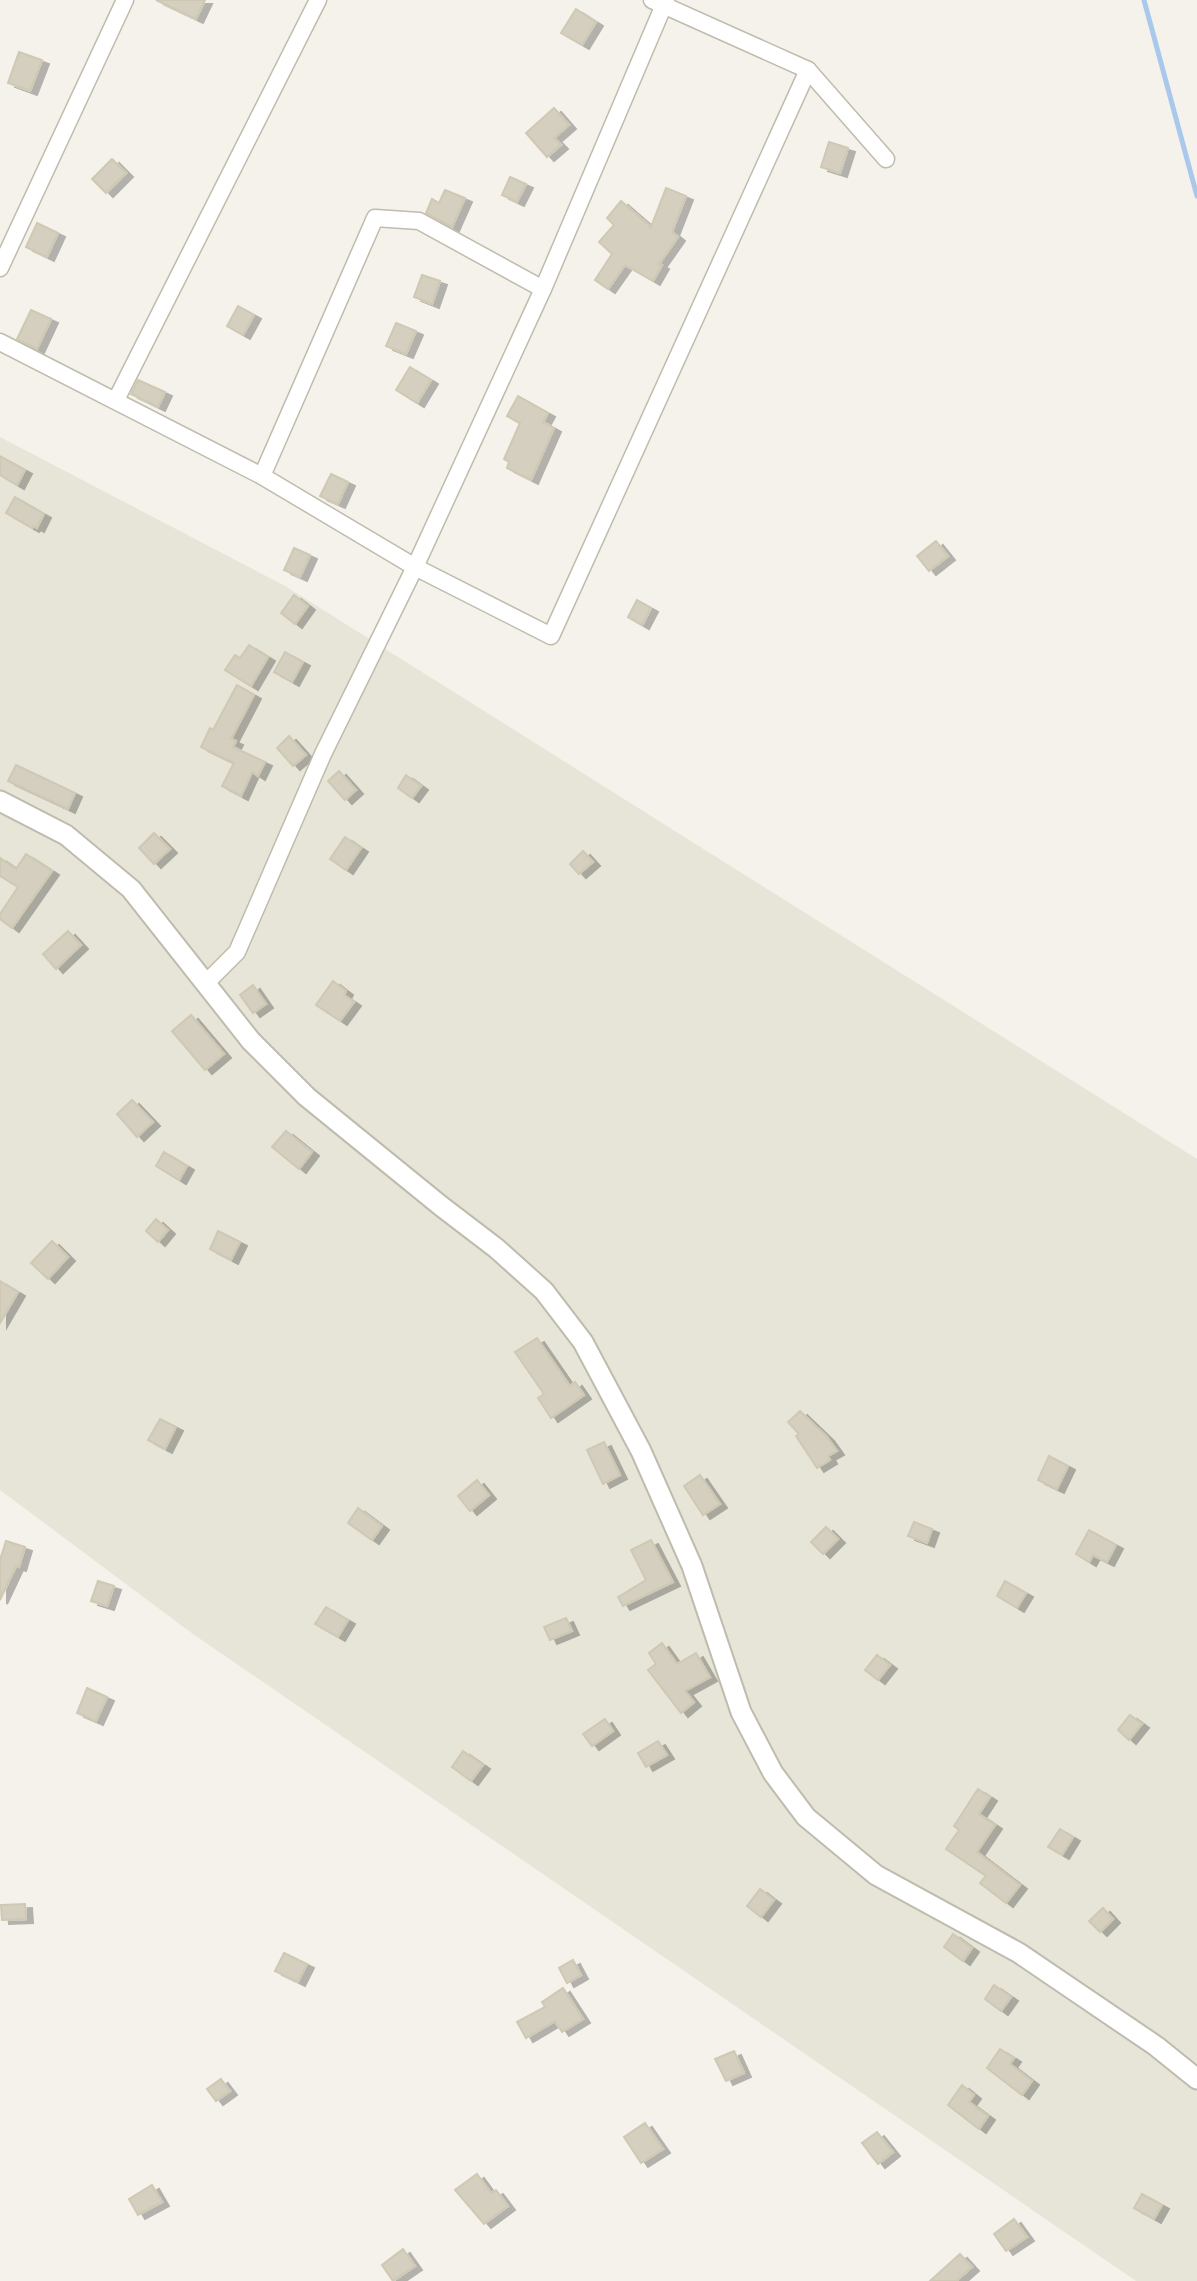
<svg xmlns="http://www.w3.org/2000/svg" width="1197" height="2281" font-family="Overpass,sans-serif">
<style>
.residential{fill:#e7e5d8}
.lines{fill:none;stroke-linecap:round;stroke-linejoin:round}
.stream{stroke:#aac8ec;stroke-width:5}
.building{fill:#d5cfc0;stroke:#cfc8b3;stroke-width:2;filter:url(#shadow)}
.minor-casing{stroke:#bfbbad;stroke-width:19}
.tertiary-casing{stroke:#bfbbad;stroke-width:23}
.minor{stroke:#fff;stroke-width:16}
.tertiary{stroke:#fff;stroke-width:19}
</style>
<defs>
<filter id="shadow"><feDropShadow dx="7" dy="4" stdDeviation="0" flood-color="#0004"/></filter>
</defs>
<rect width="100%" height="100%" fill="#f4f2ea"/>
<polygon class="residential" points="0,437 285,586 1197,1159 1197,2281 1136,2281 193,1634 0,1490"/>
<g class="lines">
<polyline class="stream" points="1144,0 1197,196"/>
</g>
<g class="building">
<polygon points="156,0 205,0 196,19"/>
<polygon points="576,9 596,22 582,45 561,33"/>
<polygon points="19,52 42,60 30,91 8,83"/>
<polygon points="554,108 569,125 554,138 561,145 547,157 526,133"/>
<polygon points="829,142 848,148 840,173 821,167"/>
<polygon points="112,159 126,173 106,193 92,179"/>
<polygon points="510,177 526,184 517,202 502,195"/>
<polygon points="666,188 686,196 672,232 678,237 659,264 662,265 653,281 625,265 608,289 595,280 612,254 599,242 614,225 607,218 621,201 651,227"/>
<polygon points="445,190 465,198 452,227 426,213 432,199 439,203"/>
<polygon points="37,223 58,233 47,257 26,247"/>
<polygon points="422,275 440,281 432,304 414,297"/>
<polygon points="238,306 254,315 243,335 227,326"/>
<polygon points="31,310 51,319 37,349 17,339"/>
<polygon points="396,323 416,331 406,354 386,346"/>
<polygon points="410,367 431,380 417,403 396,390"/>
<polygon points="138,380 165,392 158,407 131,394"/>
<polygon points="518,396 548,413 543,422 554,428 531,480 507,468 509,462 504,459 520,423 507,416"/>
<polygon points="0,456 25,470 17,485 0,475"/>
<polygon points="331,474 348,482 338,504 320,496"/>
<polygon points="15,497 44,514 37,528 34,526 32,528 6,513"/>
<polygon points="936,541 948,556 929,571 917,556"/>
<polygon points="294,548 310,555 300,577 284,570"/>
<polygon points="294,595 308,606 295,624 281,613"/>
<polygon points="637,600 651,608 642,625 628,617"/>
<polygon points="249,645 268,657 251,686 225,670 235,655 240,658"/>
<polygon points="285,652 303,662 292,682 274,672"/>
<polygon points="237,685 254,695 231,739 236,741 233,747 265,762 258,776 252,772 241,796 222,786 234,763 201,747 210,728 213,730"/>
<polygon points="289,736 306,755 293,766 277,748"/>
<polygon points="16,765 75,793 68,809 8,781"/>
<polygon points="339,771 356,790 345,800 328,781"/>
<polygon points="406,775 421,786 412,798 398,788"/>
<polygon points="154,833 170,849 154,864 139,848"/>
<polygon points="345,837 361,848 346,870 330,859"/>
<polygon points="583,851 593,862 579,874 570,864"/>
<polygon points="26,854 52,871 12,928 0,919 0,914 18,887 0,876 0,858 16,869"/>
<polygon points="68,931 81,945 56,969 43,954"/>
<polygon points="333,981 346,991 344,995 354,1002 340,1021 316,1005"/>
<polygon points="253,985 266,1004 253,1013 240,995"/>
<polygon points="191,1015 224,1054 205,1070 172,1031"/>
<polygon points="132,1100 153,1122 137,1137 117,1114"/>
<polygon points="286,1131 312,1152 299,1169 272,1147"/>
<polygon points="164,1152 187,1166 179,1180 156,1166"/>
<polygon points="156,1219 168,1230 158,1242 146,1231"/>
<polygon points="218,1231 240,1242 231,1260 210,1249"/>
<polygon points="52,1241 68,1257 48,1279 31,1263"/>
<polygon points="0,1281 18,1292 0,1323"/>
<polygon points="537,1338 570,1386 575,1382 584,1395 551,1418 538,1398 544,1394 515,1352"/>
<polygon points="800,1411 827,1437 837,1451 828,1456 830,1460 817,1468 796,1436 799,1434 788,1422"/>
<polygon points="160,1419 176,1427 165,1449 148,1440"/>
<polygon points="604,1442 620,1475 603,1484 587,1450"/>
<polygon points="1049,1456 1068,1466 1057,1489 1038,1480"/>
<polygon points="700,1475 720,1504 703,1515 684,1486"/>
<polygon points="477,1480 489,1495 470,1511 458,1496"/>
<polygon points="358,1508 382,1526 372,1540 348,1523"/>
<polygon points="914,1522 932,1529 927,1543 908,1536"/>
<polygon points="826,1527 838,1539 823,1554 811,1542"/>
<polygon points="1089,1530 1116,1545 1107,1562 1093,1555 1089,1562 1076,1554"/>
<polygon points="651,1540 673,1582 623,1606 618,1597 646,1580 631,1550"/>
<polygon points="6,1541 25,1547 19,1567 16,1566 0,1600 0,1560"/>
<polygon points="98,1581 114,1586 107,1606 91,1601"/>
<polygon points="1005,1581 1026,1593 1017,1608 997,1596"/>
<polygon points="326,1607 348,1620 338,1637 315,1624"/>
<polygon points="566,1618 572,1631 550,1640 544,1627"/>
<polygon points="662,1643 677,1664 696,1653 710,1677 685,1691 694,1702 681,1713 648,1670 656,1664 649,1653"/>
<polygon points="877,1655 890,1665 878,1680 865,1670"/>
<polygon points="87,1688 107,1697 96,1721 77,1713"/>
<polygon points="1130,1715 1142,1724 1129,1740 1118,1730"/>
<polygon points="605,1719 613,1731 592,1746 583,1734"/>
<polygon points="658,1741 667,1755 646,1767 638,1753"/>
<polygon points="463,1751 483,1765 471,1781 452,1767"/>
<polygon points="978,1789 990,1797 979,1814 995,1825 977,1852 1020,1885 1006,1903 980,1883 986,1876 946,1849 959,1830 954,1826"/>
<polygon points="1060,1829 1073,1837 1062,1855 1048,1847"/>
<polygon points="760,1889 774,1900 761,1917 747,1906"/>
<polygon points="25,1904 26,1919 2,1920 1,1905"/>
<polygon points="1103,1908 1113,1919 1100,1932 1089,1921"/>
<polygon points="953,1934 972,1948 963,1961 944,1947"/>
<polygon points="284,1953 307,1964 298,1982 275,1971"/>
<polygon points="573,1960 581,1975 567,1983 559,1968"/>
<polygon points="994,1985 1011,1997 1001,2011 985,1999"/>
<polygon points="563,1988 583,2019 562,2032 555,2021 526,2038 517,2022 545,2007 542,2002"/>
<polygon points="1000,2049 1014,2058 1010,2064 1032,2081 1022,2095 987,2068"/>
<polygon points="734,2051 744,2073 726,2081 715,2059"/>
<polygon points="221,2079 230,2091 216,2101 207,2089"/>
<polygon points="962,2085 974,2095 969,2102 988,2116 979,2129 948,2105"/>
<polygon points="645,2123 663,2149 641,2163 624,2137"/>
<polygon points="877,2132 893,2152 878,2164 862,2143"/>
<polygon points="477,2174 491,2193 496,2190 508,2206 484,2224 455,2190"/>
<polygon points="152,2185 162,2202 138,2215 129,2199"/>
<polygon points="1142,2194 1162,2205 1154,2219 1134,2208"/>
<polygon points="1014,2219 1027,2237 1006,2251 994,2234"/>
<polygon points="403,2249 415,2266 393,2281 382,2265"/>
<polygon points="960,2254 972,2267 956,2281 930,2281"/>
</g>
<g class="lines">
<g class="minor-casing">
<g id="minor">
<polyline points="652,0 808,70 886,159"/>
<polyline points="0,268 125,0"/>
<polyline points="0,342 262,476 415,567 551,636 808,70"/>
<polyline points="116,400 318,0"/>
<polyline points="262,476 375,218 419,221 543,289"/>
<polyline points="206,983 237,952 323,754 415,567 543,289 666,0"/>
</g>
</g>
<g class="tertiary-casing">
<polyline id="tertiary" points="0,801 66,835 131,889 251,1041 307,1097 441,1206 496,1248 544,1291 583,1342 641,1451 692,1566 741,1712 773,1773 806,1817 876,1875 1019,1953 1156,2046 1197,2079"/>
</g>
<use href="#minor" class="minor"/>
<use href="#tertiary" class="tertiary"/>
</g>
</svg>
